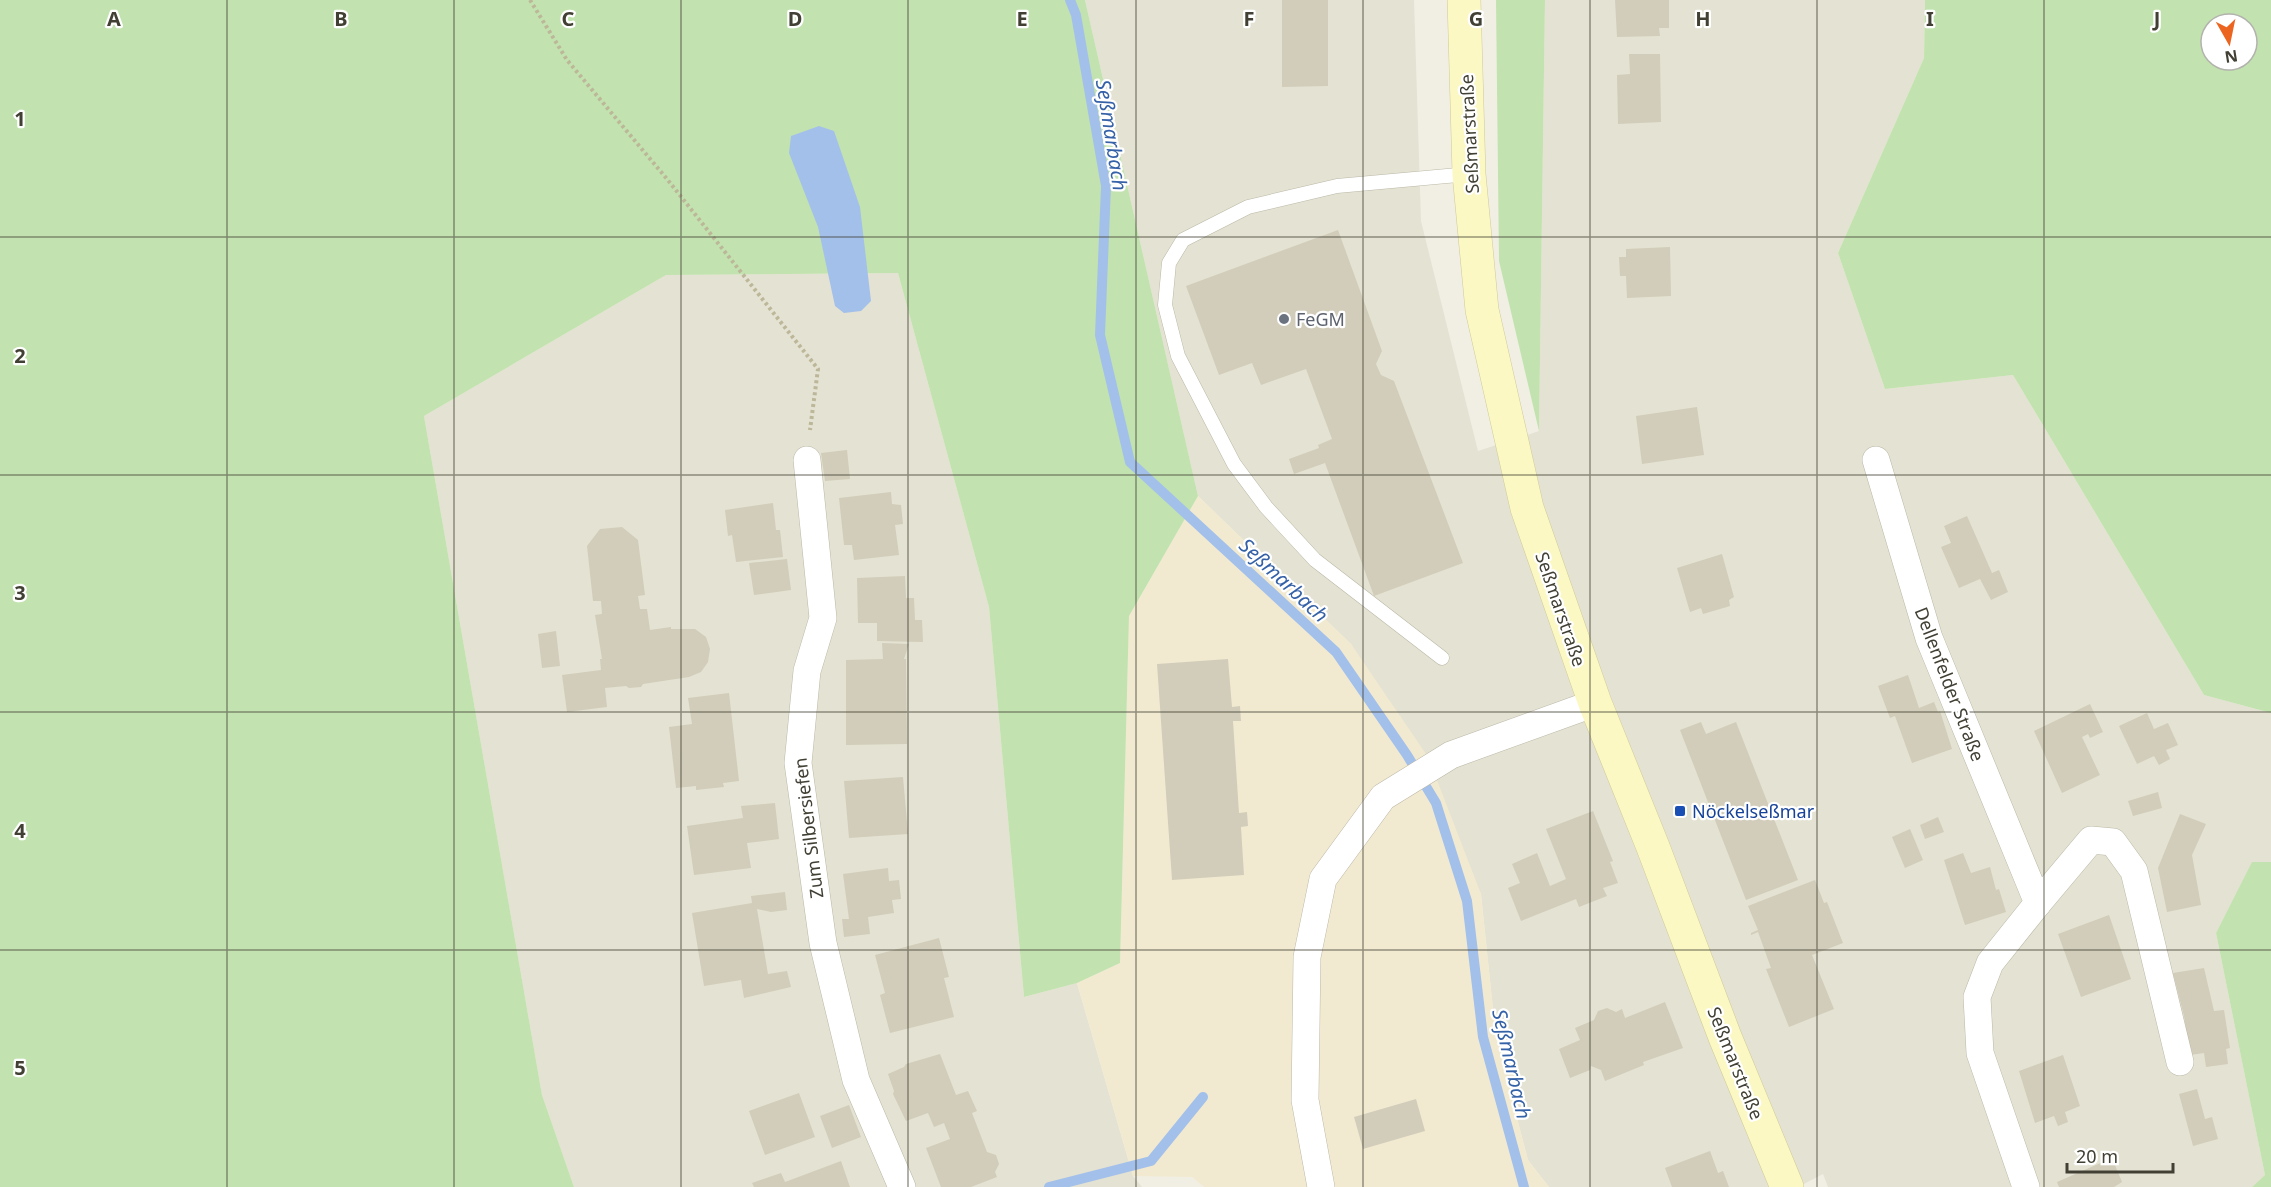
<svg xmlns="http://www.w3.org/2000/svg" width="2271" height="1187" font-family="'Noto Sans',sans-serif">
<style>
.residential{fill:#e4e2d2}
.commercial{fill:#f2ead0}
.green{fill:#c2e3af;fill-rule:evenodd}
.water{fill:#a3c0eb}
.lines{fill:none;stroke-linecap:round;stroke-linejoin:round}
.stream{stroke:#a3c0eb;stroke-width:10}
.building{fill:#d2cdba}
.lane-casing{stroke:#bbb8a7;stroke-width:15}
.street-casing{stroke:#bbb8a7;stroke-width:28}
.secondary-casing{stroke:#ceca96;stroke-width:34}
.path{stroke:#bcb799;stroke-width:4;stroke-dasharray:3 3;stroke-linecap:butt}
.lane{stroke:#fff;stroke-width:14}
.street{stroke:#fff;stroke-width:27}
.secondary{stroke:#fbf8c4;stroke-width:33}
.grid{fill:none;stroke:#424034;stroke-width:1.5;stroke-opacity:0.55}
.worship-dot{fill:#6b7280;stroke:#fff;stroke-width:2}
.transit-dot{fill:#1a4fb4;stroke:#fff;stroke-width:2}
.labels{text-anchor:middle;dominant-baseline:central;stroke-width:4.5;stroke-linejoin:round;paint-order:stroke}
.street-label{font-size:18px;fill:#424034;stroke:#fff}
.worship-label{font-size:18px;fill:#5b616d;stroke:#fff;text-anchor:start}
.transit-label{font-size:18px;fill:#164399;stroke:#fff;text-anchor:start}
.water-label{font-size:20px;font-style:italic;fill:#3561a7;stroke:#fff}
.grid-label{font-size:20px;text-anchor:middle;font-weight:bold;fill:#424034;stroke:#fff;stroke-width:4.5;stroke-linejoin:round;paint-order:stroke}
</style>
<rect width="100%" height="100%" fill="#f1efe4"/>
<g class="residential">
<polygon points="1085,0 1414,0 1421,221 1478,451 1539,431 1545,0 1925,0 1924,58 1838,253 1885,389 2013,375 2204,695 2271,713 2271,862 2252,863 2216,933 2265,1175 2252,1187 1828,1187 1823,1174 1798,1187 1549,1187 1528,1160 1496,1038 1481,894 1351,644 1198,496"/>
<polygon points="898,273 989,607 1024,997 1077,983 1133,1176 1142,1187 574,1187 542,1095 424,416 666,275"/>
</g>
<polygon class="commercial" points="1198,496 1351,644 1428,757 1481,894 1496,1038 1528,1160 1549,1187 1204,1187 1192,1177 1133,1176 1077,983 1120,963 1129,616"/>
<g class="green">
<polygon points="0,0 1085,0 1198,496 1129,616 1120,963 1077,983 1024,997 989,607 898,273 666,275 424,416 542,1095 574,1187 0,1187"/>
<polygon points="1496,0 1545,0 1539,431 1499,261"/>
<path d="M1925 0H2271V713L2204 695 2013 375 1885 389 1838 253 1924 58ZM2211 24H2247V60H2211Z"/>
<polygon points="2252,862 2271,862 2271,1187 2252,1187 2265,1175 2216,933"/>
</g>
<polygon class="water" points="819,126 834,131 860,207 871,301 861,311 844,313 835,306 818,227 789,153 791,136"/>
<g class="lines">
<g class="stream">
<polyline points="1070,0 1076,15 1106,186 1100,335 1130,462 1336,652 1407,755 1436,803 1467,901 1483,1037 1524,1187"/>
<polyline points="1049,1187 1151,1161 1203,1097"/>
</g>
</g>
<g class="building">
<polygon points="1282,0 1328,0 1328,86 1282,87"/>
<polygon points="1615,0 1669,0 1669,28 1659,28 1660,36 1617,37"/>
<polygon points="1629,54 1660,54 1661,122 1618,124 1617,75 1630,74"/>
<polygon points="1338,230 1382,351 1376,364 1381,375 1394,381 1463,563 1374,596 1325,463 1294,474 1289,459 1319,448 1318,445 1332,439 1306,369 1261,385 1252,363 1219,375 1186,286"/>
<polygon points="1670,247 1671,296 1627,298 1626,276 1620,276 1619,257 1626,257 1626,249"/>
<polygon points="1697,407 1704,455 1642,464 1636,416"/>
<polygon points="847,450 850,479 825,481 821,453"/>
<polygon points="891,492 892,504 901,505 903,524 895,525 899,555 854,560 852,545 844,545 839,498"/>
<polygon points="773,503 776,530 780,530 783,557 736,562 732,535 728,536 725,510"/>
<polygon points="1967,516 1992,573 1999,570 2008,592 1991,600 1980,579 1959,588 1941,547 1951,543 1944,526"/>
<polygon points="622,527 638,540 645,595 638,596 640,609 647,609 650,630 671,627 671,629 695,629 706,637 710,649 708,662 701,672 689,677 643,684 641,687 629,688 626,686 605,688 607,707 567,712 562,675 601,670 600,659 602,659 595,615 602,614 601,601 593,601 587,546 600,529"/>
<polygon points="1722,554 1734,597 1729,600 1730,606 1703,614 1701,608 1690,612 1677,568"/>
<polygon points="787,559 791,590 754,595 749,563"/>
<polygon points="905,576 906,598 914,598 915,620 922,620 923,642 877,641 877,623 858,623 857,578"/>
<polygon points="556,631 560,666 542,668 538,634"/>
<polygon points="882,643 909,644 904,659 906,659 907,744 846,745 846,660 883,659"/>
<polygon points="1228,659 1232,707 1240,706 1241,721 1233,721 1239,813 1247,812 1248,826 1241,827 1244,875 1172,880 1157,664"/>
<polygon points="1908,675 1919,708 1934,702 1938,712 1940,711 1952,749 1912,763 1895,716 1890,718 1878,686"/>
<polygon points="729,693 739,781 723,783 724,787 696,790 696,786 676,788 669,727 692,724 688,698"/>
<polygon points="2090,704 2103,732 2090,738 2088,734 2082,737 2100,775 2062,793 2034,731"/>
<polygon points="2147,713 2154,729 2168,723 2178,745 2166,750 2170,759 2159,765 2154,756 2137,764 2119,726"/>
<polygon points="1701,722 1706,734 1736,722 1798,880 1746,900 1680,730"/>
<polygon points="903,777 908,834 849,838 844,781"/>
<polygon points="2158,792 2162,808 2133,816 2128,801"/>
<polygon points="775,803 779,839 747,843 751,868 694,875 687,826 743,818 741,806"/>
<polygon points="1593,811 1613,861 1610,862 1618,883 1603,888 1607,896 1579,907 1576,899 1521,921 1508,888 1520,883 1512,864 1537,853 1550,886 1566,879 1546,829"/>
<polygon points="2180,814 2206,824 2192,855 2201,905 2167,912 2158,868"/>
<polygon points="1938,817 1944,832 1925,839 1920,825"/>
<polygon points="1910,829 1923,860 1905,868 1892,837"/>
<polygon points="1963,853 1971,873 1990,867 1996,890 1999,889 2006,912 1965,925 1944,860"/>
<polygon points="888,868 889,881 899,880 901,899 892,900 894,913 868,917 870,934 844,937 842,919 849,919 843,874"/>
<polygon points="1815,880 1824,903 1827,902 1843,943 1812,955 1834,1009 1789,1027 1766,969 1771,968 1758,932 1751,935 1751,933 1758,930 1748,906"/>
<polygon points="785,892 787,910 771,912 757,909 768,974 787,971 791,987 744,998 741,980 704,986 692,913 752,903 751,896"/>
<polygon points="2109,915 2131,979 2081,997 2058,934"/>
<polygon points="939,938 949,977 944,978 954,1017 890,1033 880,995 885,993 875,955"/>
<polygon points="2204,968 2214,1011 2224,1010 2230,1048 2226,1049 2228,1064 2206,1067 2204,1053 2190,1055 2184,1016 2173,973"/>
<polygon points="1665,1002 1683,1048 1643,1062 1644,1065 1605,1081 1601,1070 1591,1066 1590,1070 1570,1078 1559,1049 1580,1040 1575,1028 1594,1020 1598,1011 1607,1008 1616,1012 1622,1009 1625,1018"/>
<polygon points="940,1054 956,1095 968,1091 977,1111 972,1113 987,1152 996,1155 999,1164 995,1172 997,1177 971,1187 941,1187 926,1148 950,1139 944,1123 934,1127 928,1113 906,1121 893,1094 894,1091 888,1074 904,1067 906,1064"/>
<polygon points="2063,1055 2080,1106 2065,1112 2068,1122 2058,1126 2054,1116 2035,1123 2019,1071"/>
<polygon points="2197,1089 2205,1119 2212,1117 2218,1139 2193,1146 2179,1094"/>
<polygon points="799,1093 815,1137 765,1155 749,1111"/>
<polygon points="1416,1099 1425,1131 1363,1149 1354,1117"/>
<polygon points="849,1105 861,1137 832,1148 820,1116"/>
<polygon points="1710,1151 1718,1173 1723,1171 1729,1187 1672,1187 1665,1168"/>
<polygon points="2112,1158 2122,1182 2114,1187 2059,1187 2057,1182"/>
<polygon points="841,1161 850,1187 754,1187 752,1183 781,1173 785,1182"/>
</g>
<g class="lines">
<g class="lane-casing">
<polyline id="lane" points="1442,658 1315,560 1266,507 1234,464 1178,356 1165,305 1169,263 1183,240 1248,207 1337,186 1469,174"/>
</g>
<g class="street-casing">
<g id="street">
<polyline points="807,460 823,618 807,671 798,763 823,943 856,1080 902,1187"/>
<polyline points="1876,460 1929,638 2038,903 1990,963 1977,997 1980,1053 2026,1187"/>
<polyline points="2038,903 2091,840 2113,842 2134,871 2180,1062"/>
<polyline points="1321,1187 1305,1100 1307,957 1323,879 1383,797 1451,755 1595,703"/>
</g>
</g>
<g class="secondary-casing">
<polyline id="secondary" points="1464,0 1469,174 1482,310 1527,508 1595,703 1653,847 1725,1037 1787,1187"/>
</g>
<polyline class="path" points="530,0 567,60 667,179 818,369 810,430"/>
<use href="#lane" class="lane"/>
<use href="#street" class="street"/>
<use href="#secondary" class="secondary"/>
</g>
<path class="grid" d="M227 0V1187M454 0V1187M681 0V1187M908 0V1187M1136 0V1187M1363 0V1187M1590 0V1187M1817 0V1187M2044 0V1187M0 237H2271M0 475H2271M0 712H2271M0 950H2271"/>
<circle class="worship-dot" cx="1284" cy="319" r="6"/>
<rect class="transit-dot" x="1674" y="805" width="12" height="12" rx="3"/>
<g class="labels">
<g class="street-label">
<text transform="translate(1469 134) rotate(-93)">Seßmarstraße</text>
<text transform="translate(1561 609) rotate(71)">Seßmarstraße</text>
<text transform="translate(1950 684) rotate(69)">Dellenfelder Straße</text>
<text transform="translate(808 828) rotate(-97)">Zum Silbersiefen</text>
<text transform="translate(1736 1063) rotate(68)">Seßmarstraße</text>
</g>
<g class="worship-label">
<text x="1296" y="319">FeGM</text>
</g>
<g class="transit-label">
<text x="1692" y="811">Nöckelseßmar</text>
</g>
<g class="water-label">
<text transform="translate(1112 135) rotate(81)">Seßmarbach</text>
<text transform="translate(1284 580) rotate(43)">Seßmarbach</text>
<text transform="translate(1512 1064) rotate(77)">Seßmarbach</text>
</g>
</g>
<g class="grid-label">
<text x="114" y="26">A</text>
<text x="341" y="26">B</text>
<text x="568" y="26">C</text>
<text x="795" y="26">D</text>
<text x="1022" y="26">E</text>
<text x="1249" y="26">F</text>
<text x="1476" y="26">G</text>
<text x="1703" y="26">H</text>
<text x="1930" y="26">I</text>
<text x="2157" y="26">J</text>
<text x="20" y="126">1</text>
<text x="20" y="363">2</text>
<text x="20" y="600">3</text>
<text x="20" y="838">4</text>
<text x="20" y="1075">5</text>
</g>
<g transform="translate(2229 42) rotate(171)"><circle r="28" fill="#ffffff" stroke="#b3b3ae" stroke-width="1.5"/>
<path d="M0-4.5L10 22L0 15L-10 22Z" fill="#ec6520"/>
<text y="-9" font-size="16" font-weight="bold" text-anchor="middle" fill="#424034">N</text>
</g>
<path d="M2067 1163v9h106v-9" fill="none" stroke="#424034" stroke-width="3"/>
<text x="2076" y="1163" font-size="18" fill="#424034" stroke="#ffffff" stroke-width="4.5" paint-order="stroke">20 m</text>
</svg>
